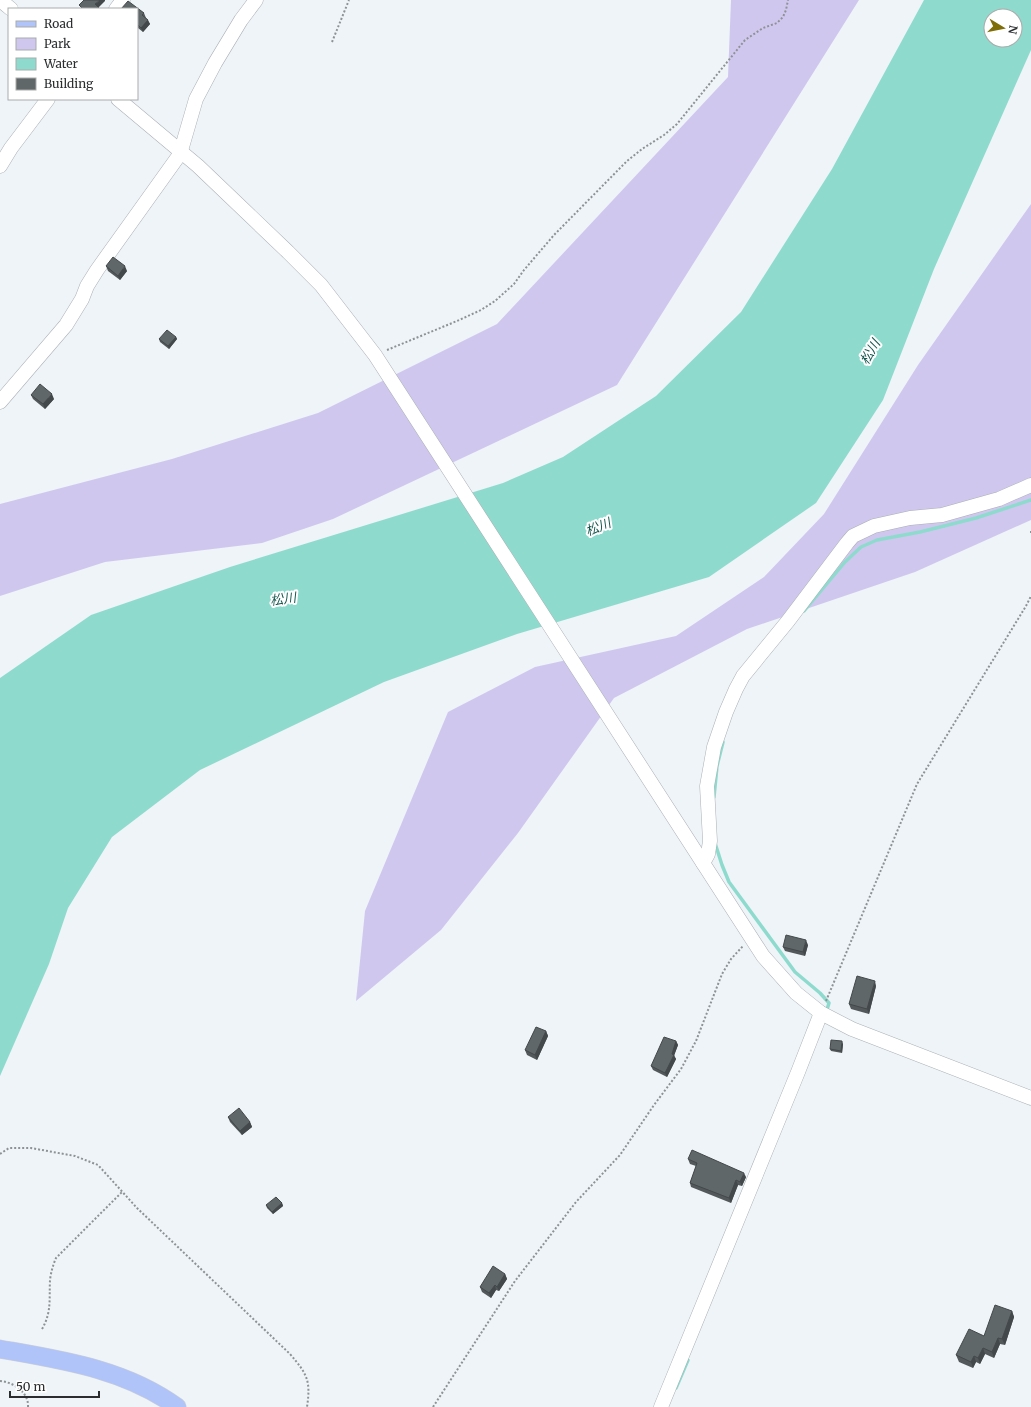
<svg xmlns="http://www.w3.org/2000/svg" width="1031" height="1407" font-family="Merriweather,'Noto Sans JP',serif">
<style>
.green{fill:#d0c7ef}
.water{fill:#8edbce;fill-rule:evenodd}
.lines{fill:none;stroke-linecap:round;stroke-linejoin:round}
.stream{stroke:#8edbce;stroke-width:3.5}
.minor-casing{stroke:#aab0b4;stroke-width:15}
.major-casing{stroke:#d0d1d1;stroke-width:19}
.path{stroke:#8e9295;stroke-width:2;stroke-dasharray:2 2;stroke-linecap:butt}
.minor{stroke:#fff;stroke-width:14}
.major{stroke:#b0c4f9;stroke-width:18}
.wall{fill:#53595a}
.shaded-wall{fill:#43484a}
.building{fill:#606769;stroke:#43484a}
.labels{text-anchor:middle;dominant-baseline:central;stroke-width:4;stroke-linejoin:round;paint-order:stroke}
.water-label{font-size:13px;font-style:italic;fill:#15564e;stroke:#fff}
</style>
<rect width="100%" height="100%" fill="#eef4f8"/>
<g class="green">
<polygon points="731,0 859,0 617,385 333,519 262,543 105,562 0,596 0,504 172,459 318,413 497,324 728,77"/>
<polygon points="1031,204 1031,520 915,572 747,629 614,698 518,833 441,930 356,1001 365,911 448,712 535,667 676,636 764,577 824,514 918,365"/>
</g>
<path class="water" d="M924 0H1031V50L934 269 883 400 816 503 709 577 517 634 384 682 200 770 112 837 68 908 49 964 0 1076V678L91 615 230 567 503 483 563 457 656 396 741 312 832 169ZM991 16H1015V40H991Z"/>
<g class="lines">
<g class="stream">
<polyline points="804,611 845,562 861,547 877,540 920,532 976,518 1031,500"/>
<polyline points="714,797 717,766 723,742"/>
<polyline points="715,843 722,865 729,882 795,972 820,993 829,1003 826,1013"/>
<polyline points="676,1388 688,1360"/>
</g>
<g class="minor-casing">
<g id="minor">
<polyline points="0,0 11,9"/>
<polyline points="116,9 123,0"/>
<polyline points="118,99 198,166 288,252 321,285 375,355 763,956 796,993 821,1013 852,1029 1031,1098"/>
<polyline points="0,166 11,148 48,99"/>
<polyline points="0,402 66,325 82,299 87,286 97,270 180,154 196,99 215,63 241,20 256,0"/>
<polyline points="703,863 708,854 710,841 707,786 714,747 726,712 736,689 743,676 788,621 847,543 853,536 874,526 910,518 942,515 999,499 1031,485"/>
<polyline points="661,1407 798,1072 821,1013"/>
</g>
</g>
<g class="major-casing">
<path id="major" d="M0 1349C62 1360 125 1369 177 1407"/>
</g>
<g class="path">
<polyline points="332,42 349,0"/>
<polyline points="387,350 457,321 481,310 495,301 514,284 524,270 554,235 627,161 642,149 664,135 677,124 745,40 763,28 777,23 783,17 786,10 788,0"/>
<polyline points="1031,531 1031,533"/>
<polyline points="826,1001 917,784 1026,606 1031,596"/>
<path d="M0 1154 9 1148H31L75 1156 98 1165 137 1208 290 1354C307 1374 311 1380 307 1407"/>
<path d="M42 1329C52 1312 49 1298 50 1280 51 1272 53 1265 56 1258L122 1192"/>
<path d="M0 1381C13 1382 29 1392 28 1407"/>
<polyline points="433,1407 515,1281 576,1202 620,1155 654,1105 681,1069 696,1041 722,974 731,959 743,946"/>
</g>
<use href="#minor" class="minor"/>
<use href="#major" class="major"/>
</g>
<g class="wall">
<polygon points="137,9 144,13 146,18 150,24 143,32 138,28 137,29"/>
<polygon points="106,266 127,271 120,280 108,271"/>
<polygon points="176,337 177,339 169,349 160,342 159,339"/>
<polygon points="31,395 54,399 45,409 33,399"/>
<polygon points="808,945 805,956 785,951 783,947"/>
<polygon points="876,986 869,1014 851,1009 849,1004"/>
<polygon points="546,1031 548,1036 537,1060 527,1055 525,1050"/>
<polygon points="676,1041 678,1045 674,1055 676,1059 667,1077 653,1070 651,1066"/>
<polygon points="843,1044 842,1053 831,1051 830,1049"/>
<polygon points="228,1117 250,1122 252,1127 242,1135 230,1122"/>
<polygon points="688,1159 746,1177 742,1186 738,1185 731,1203 691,1187 690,1183 696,1166 690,1164"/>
<polygon points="282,1203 283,1206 273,1214 267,1208 266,1205"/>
<polygon points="505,1274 507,1279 499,1291 496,1290 491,1298 482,1292 480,1287"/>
<polygon points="1012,1311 1014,1317 1005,1345 1000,1344 994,1358 985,1354 980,1364 976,1362 973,1368 959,1362 956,1355 984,1336"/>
</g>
<g class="shaded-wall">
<polygon points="100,0 105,0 105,1 97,9 95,4"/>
<polygon points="148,20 150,24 143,32 141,28"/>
<polygon points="125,266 127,271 120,280 118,276"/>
<polygon points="176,337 177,339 169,349 168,346"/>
<polygon points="52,394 54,399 45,409 43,404"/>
<polygon points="806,940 808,945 805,956 803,952"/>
<polygon points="875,981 876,986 869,1014 867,1009"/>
<polygon points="546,1031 548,1036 537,1060 535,1055"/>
<polygon points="676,1041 678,1045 674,1056 676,1059 667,1077 665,1073"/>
<polygon points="842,1041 843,1044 842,1053 841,1051"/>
<polygon points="250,1122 252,1127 242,1135 240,1131"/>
<polygon points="744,1173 746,1177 742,1186 740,1182"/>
<polygon points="736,1180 738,1185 731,1203 729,1198"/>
<polygon points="282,1203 283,1206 273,1214 272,1212"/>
<polygon points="505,1274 507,1279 499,1291 497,1287"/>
<polygon points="495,1285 496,1290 491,1298 489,1293"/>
<polygon points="1012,1311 1014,1317 1005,1345 1002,1339"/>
<polygon points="998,1338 1000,1344 994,1358 992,1352"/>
<polygon points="983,1348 985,1354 980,1364 978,1358"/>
<polygon points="974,1356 976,1362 973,1368 971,1362"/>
</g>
<g class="building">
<polygon points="84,0 100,0 95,4 100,9 83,9 79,5"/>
<polygon points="128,1 144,13 142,15 148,20 141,28 137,24 137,9 121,9"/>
<polygon points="113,257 125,266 118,276 106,266"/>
<polygon points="167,330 176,337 168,346 159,339"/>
<polygon points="40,384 52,394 43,404 31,395"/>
<polygon points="786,935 806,940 803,952 783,947"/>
<polygon points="857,976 875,981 867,1009 849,1004"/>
<polygon points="536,1027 546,1031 535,1055 525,1050"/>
<polygon points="664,1037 676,1041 672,1054 674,1055 665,1073 651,1066"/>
<polygon points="831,1040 842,1041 841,1051 830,1049"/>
<polygon points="239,1108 250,1122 240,1131 228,1117"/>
<polygon points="692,1150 744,1173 740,1182 736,1180 729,1198 690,1183 697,1163 688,1159"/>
<polygon points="276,1197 282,1203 272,1212 266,1205"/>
<polygon points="493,1266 505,1274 497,1287 495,1285 489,1293 480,1287"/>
<polygon points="995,1305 1012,1311 1002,1339 998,1338 992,1352 983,1348 978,1358 974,1356 971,1362 956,1355 969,1329 984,1336"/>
</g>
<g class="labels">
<g class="water-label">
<text transform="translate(870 352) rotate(-59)">松川</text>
<text transform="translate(598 527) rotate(-22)">松川</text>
<text transform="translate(283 599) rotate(-8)">松川</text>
</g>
</g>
<rect x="8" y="8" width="130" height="92" fill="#ffffff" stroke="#aaabab"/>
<rect x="16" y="21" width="20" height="6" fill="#b0c4f9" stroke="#aaabab"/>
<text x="44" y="28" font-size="12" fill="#2a2c2e">Road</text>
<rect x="16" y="38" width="20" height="12" fill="#d0c7ef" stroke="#aaabab"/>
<text x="44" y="48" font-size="12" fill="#2a2c2e">Park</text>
<rect x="16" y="58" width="20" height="12" fill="#8edbce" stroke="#aaabab"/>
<text x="44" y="68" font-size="12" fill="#2a2c2e">Water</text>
<rect x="16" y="78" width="20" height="12" fill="#606769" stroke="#aaabab"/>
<text x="44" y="88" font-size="12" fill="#2a2c2e">Building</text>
<g transform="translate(1003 28) rotate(100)"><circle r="19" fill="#ffffff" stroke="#aaabab"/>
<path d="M0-3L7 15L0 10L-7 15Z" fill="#7f6d08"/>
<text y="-6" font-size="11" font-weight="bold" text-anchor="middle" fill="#2a2c2e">N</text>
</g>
<path d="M10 1391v6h89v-6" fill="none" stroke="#2a2c2e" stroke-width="2"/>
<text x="16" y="1391" font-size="12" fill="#2a2c2e" stroke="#ffffff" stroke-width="3" paint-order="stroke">50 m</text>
</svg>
